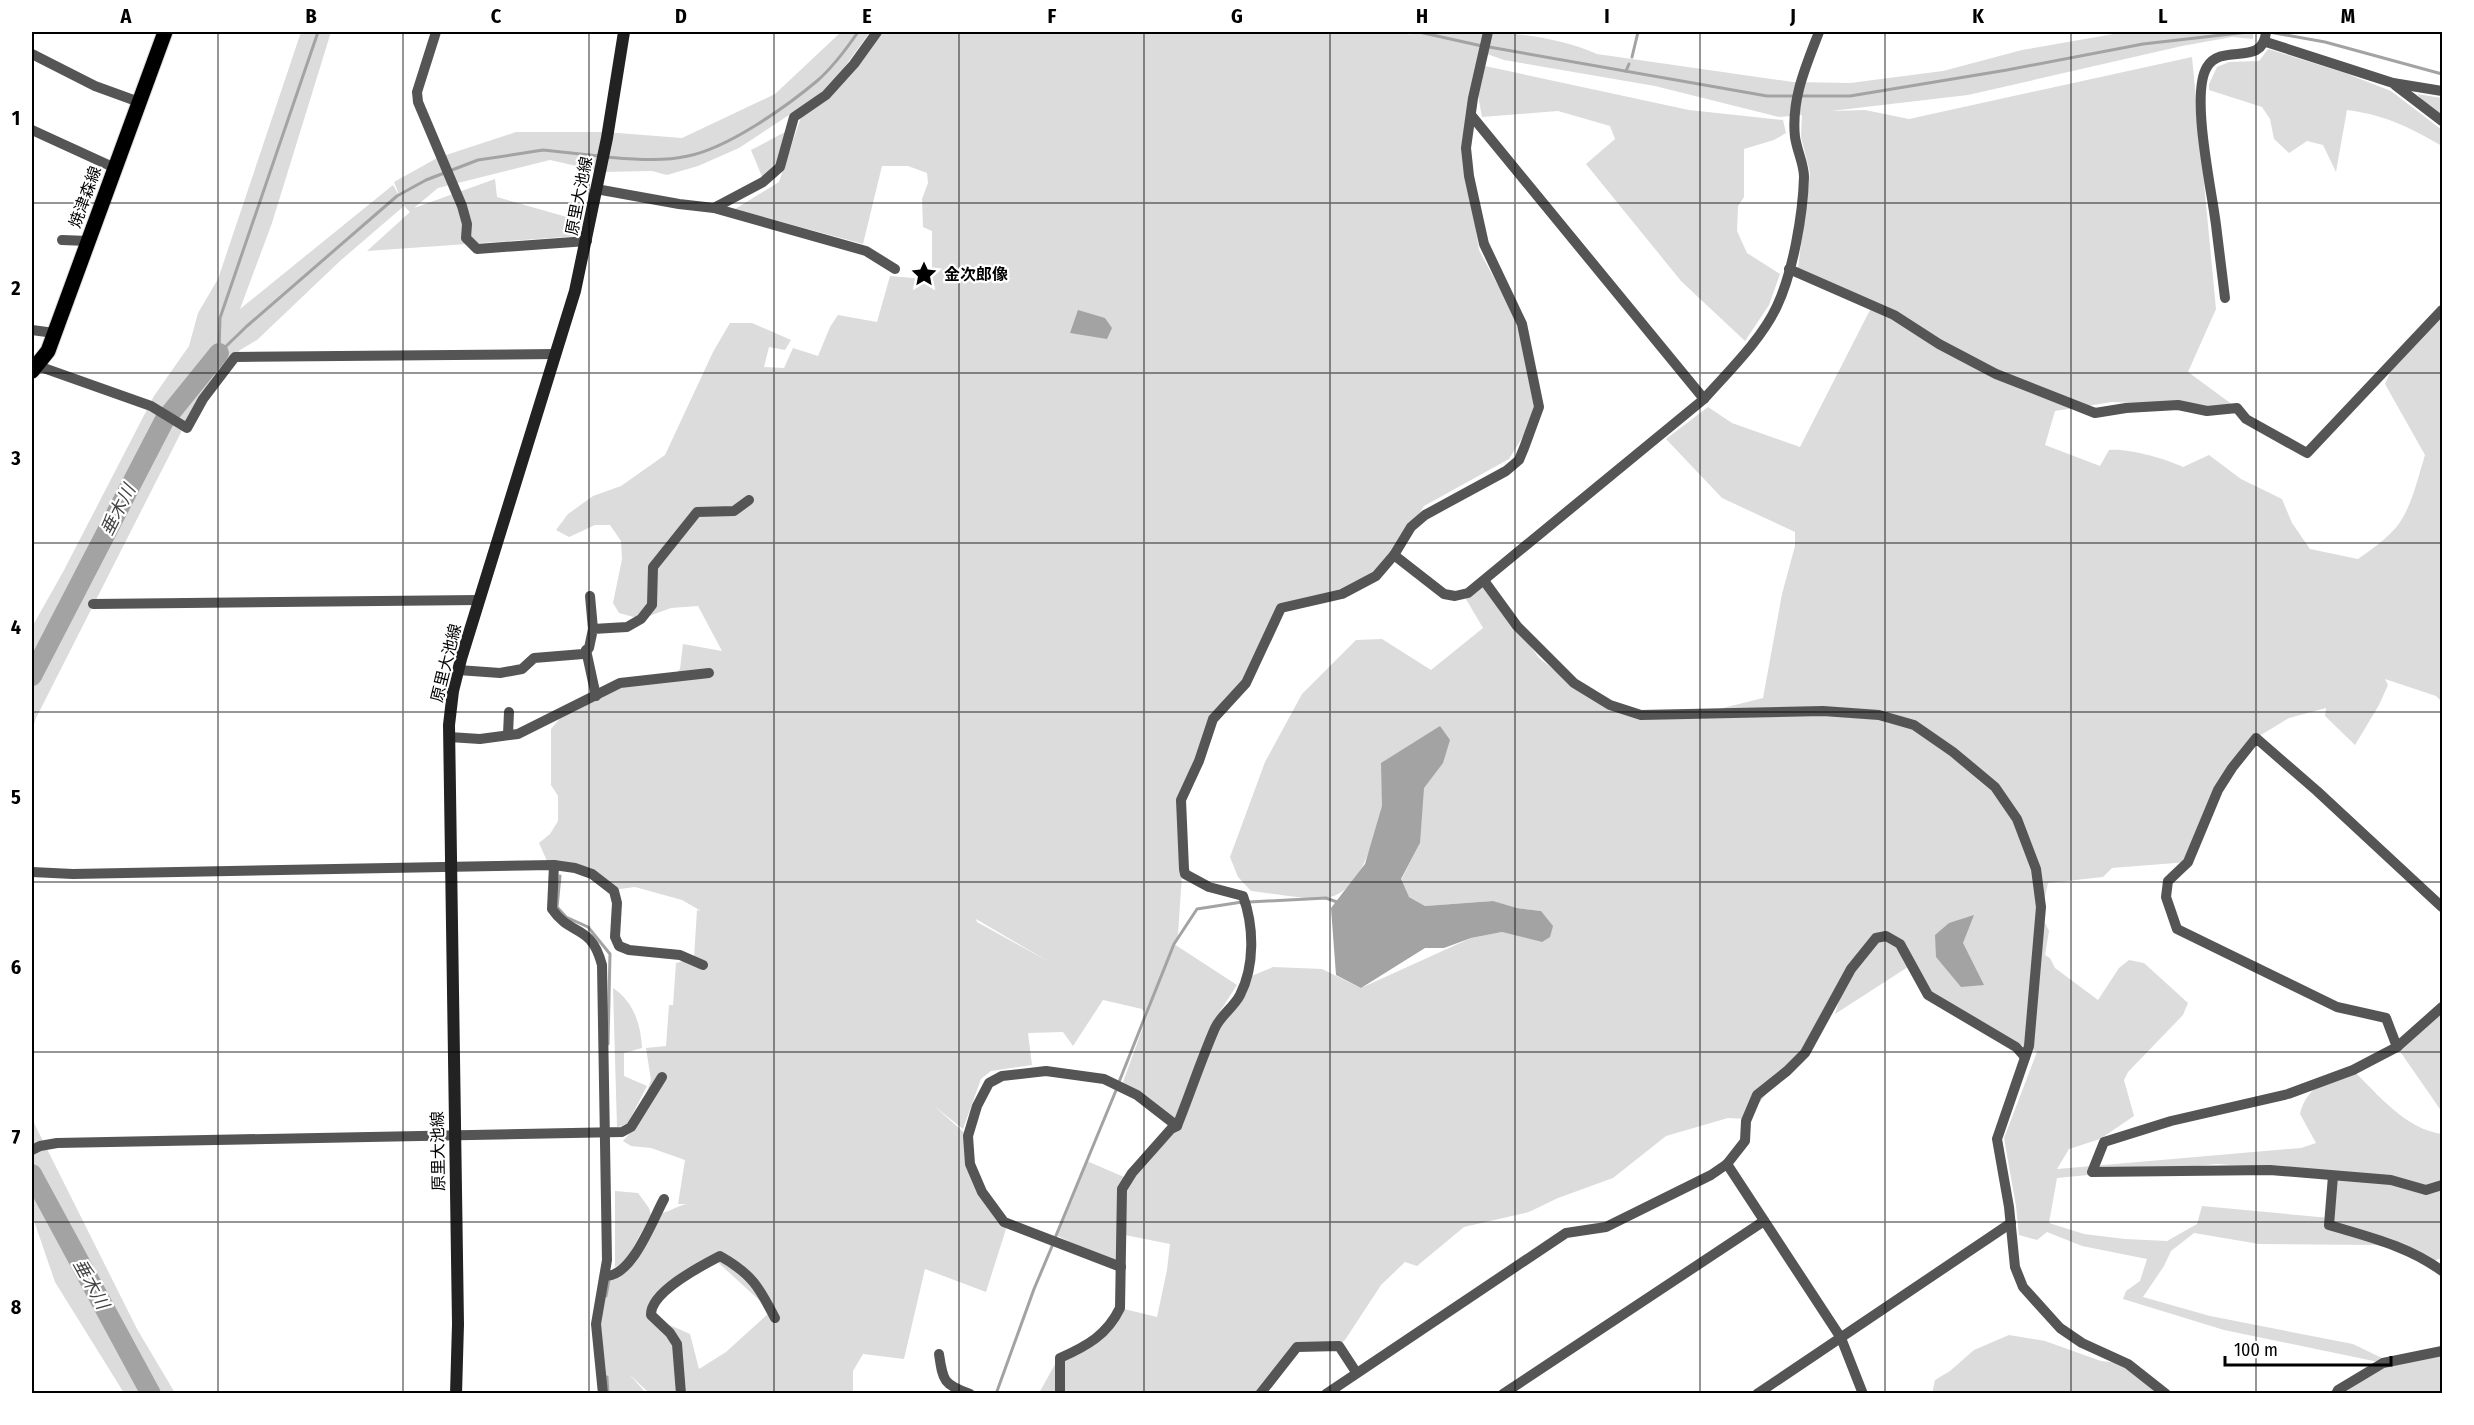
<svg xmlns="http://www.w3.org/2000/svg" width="2474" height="1425" font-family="'Fira Sans Condensed','Noto Sans JP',sans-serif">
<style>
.green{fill:#dcdcdc;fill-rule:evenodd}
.water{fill:#a3a3a3}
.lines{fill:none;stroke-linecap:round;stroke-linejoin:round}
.stream{stroke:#a3a3a3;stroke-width:3}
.river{stroke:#a3a3a3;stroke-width:20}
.primary-casing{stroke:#dbdbdb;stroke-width:17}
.minor{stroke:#555;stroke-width:10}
.secondary{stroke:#222;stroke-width:12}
.primary{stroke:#000;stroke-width:15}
.grid{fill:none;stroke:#000;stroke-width:1.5;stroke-opacity:0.55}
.labels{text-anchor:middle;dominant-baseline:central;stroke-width:4.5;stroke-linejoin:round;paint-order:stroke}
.street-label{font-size:16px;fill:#000;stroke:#fff}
.poi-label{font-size:16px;font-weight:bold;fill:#000;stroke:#fff;text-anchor:start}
.water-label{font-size:18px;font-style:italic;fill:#444;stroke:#fff}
.neatline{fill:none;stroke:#000;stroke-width:2}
.grid-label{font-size:20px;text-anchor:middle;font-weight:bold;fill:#000}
</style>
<rect width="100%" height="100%" fill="#fff"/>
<g class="green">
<polygon points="301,32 331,32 272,223 240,309 393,185 400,197 394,182 437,158 516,132 605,132 682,138 775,94 841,32 870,32 838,76 818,96 739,148 698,166 667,175 652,171 603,172 550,160 438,188 414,208 495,179 497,197 581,221 579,236 367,251 410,212 404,206 340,261 257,340 240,350 200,395 36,718 32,730 32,627 63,572 154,396 189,346 198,313 218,279"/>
<path d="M881 32H1395L1413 35 1402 32C1468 32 1534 27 1597 54L1793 82 1850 83 1943 71 2022 50 2125 32H2253V39L2232 37 2182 46 1968 95 1831 111 1865 110 1909 119 2192 57 2216 309 2188 372 2237 408 2112 402 2055 411 2045 445 2100 466 2109 450C2128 448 2167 459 2183 467L2209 455 2241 479 2282 499 2292 523 2310 549 2358 559C2372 549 2387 539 2398 525 2412 506 2418 477 2425 455L2385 384 2395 361 2442 309V702L2436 696 2385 679 2388 685 2379 705 2355 745 2325 716 2326 708 2289 718 2256 738 2218 790 2188 862 2112 868 2103 877 2048 883 2041 915 2049 931 2045 955 2050 958 2055 968 2098 1000 2119 968 2129 960 2144 963 2188 1003 2183 1015 2128 1072 2124 1080 2134 1116 2100 1139 2069 1149 2057 1169 2301 1148 2316 1143 2300 1114C2307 1085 2328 1081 2353 1070 2378 1095 2406 1129 2442 1134V1258L2430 1262 2378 1245 2259 1244 2194 1233 2171 1251 2164 1266 2143 1297 2210 1316 2353 1344 2390 1362 2442 1353V1393H2336L2383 1363 2224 1330 2123 1299 2126 1291 2140 1281 2147 1259 2082 1246 2047 1232 2037 1240 2019 1235 2016 1206 2004 1138 2037 1052 1982 1027 1928 995 1911 965 1835 1014 1845 982 1800 1059 1777 1080 1747 1119 1728 1118 1666 1136 1613 1178 1558 1198 1529 1212 1464 1227 1417 1266 1405 1262 1381 1285 1345 1340 1340 1344 1297 1347 1267 1393H1039L1058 1359 1083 1348 1120 1308 1157 1317 1167 1270 1170 1244 1125 1235 1116 1265 1056 1235 1087 1161 1124 1177 1177 1126 1216 1025 1249 977 1273 967 1322 969 1361 988 1471 938 1502 932 1542 942 1541 911 1517 908 1492 901 1425 906 1409 897 1399 884 1420 843 1388 785C1379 818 1367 893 1326 898 1309 900 1270 893 1251 891L1238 877 1230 857 1265 762 1302 694 1356 640 1382 639 1431 670 1483 628 1463 594 1485 582 1539 658 1566 679 1636 713 1699 714 1763 698 1782 594 1795 546V532L1722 498 1666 439 1708 407 1732 423 1800 447 1872 306 1798 268 1810 173 1801 137 1802 115 1779 117 1655 86 1504 60 1484 53 1462 141 1479 250 1519 325 1534 408 1527 430 1509 459 1424 506 1406 535 1376 576 1342 594 1281 608 1246 683 1210 727 1181 800 1182 874 1178 935 1174 944 1237 985 1217 1016 1173 1123 1123 1082 1160 981 1145 1013 1142 1009 1103 1000 1073 1046 1063 1032 1028 1033 1032 1065 991 1071 981 1079 963 1129 934 1106 968 1136 970 1164 1006 1229 986 1292 925 1269 904 1359 863 1354 853 1371V1393H649L629 1374 646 1393H603L596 1324 607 1279 620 1273 655 1214C668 1214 675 1206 687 1204H678L685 1160 651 1148 631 1146 623 1141 635 1127 651 1080 646 1048 666 1046 669 1005H673L676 963 694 958 697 910 701 911 682 900 635 887 612 890 601 877 547 861 539 843 550 834 558 821V796L551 785V729L567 710 620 683 674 675 680 669 683 644 722 651 698 606 671 608 641 619 619 613 613 603 622 559 621 541 610 525H595L569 537 556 530 568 514 593 496 621 486 665 455 713 352 730 323H752L791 340 785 350 769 347 764 367 784 368 793 348 818 356 830 327 838 315 877 322 890 276 924 279 932 270V231L923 227 922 199 928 183 927 173 908 166H882L863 244 735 209 779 182 801 117ZM976 919 1051 963 977 922ZM2217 1164 2335 1173 2330 1218 2202 1206 2197 1224 2167 1241 2125 1239 2084 1234 2049 1223 2057 1178C2111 1172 2164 1170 2217 1164ZM711 1256 771 1311 726 1352 699 1369 690 1334 649 1316 651 1308Z"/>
<path d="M2268 49 2345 73 2391 91 2442 130V146C2409 127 2385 115 2347 110L2336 172 2323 145 2307 141 2289 153 2274 139 2270 119 2262 107 2209 90V84L2217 67 2229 62 2259 61Z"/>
<polygon points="1485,66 1689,110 1783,120 1786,133 1774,140 1744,149 1744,197 1738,206 1737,231 1747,253 1780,274 1769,305 1745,341 1681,281 1586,164 1615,139 1610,126 1558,111 1482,117 1477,90"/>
<polygon points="2417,94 2442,98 2442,123 2439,120"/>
<polygon points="787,131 774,170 763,179 751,150"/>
<path d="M613 988C633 1001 641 1024 642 1048L624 1053V1076L647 1086 628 1123 617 1128Z"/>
<polygon points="2442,1008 2442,1112 2397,1047"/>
<polygon points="32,1119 137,1329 175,1393 124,1393 55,1282 32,1215"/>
<polygon points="615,1191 638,1193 649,1208 651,1215 625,1262 615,1267"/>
<polygon points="2009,1335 2045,1341 2101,1361 2128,1364 2168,1394 1932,1394 1935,1380 1950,1371 1974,1350"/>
</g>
<g class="water">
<polygon points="1078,310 1105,318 1112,328 1107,339 1070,333"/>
<polygon points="1440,726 1450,740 1443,763 1424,788 1420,843 1401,879 1409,897 1425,906 1493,901 1517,908 1541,911 1553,926 1550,937 1542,942 1502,932 1471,938 1444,948 1425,948 1361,988 1336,975 1331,908 1365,864 1382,806 1381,763"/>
<polygon points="1974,915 1963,943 1984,985 1961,987 1936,957 1935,935 1949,923"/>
</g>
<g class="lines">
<g class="stream">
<polyline points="1419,32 1482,46"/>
<polyline points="2269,32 2325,42 2442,74"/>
<polyline points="1489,47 1767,96 1850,96 2007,70 2143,44 2248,32"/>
<polyline points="1632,57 1638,32"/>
<polyline points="1626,71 1629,64"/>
<path d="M606 157C632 159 662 162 688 156 728 148 786 107 817 81 832 68 847 48 858 32"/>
<polyline points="219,352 220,318 318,32"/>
<polyline points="219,353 247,326 397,196 426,180 478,160 511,155 543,150 599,156"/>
<polyline points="560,876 557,907 566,917 588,927 610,954 608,1044"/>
<polyline points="1249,902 1326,898 1337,902"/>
<polyline points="1119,1082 1174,944 1197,909 1242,902"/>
<polyline points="1055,1238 1117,1088"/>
<polyline points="606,1296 609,1280"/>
<polyline points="607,1377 608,1394"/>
<polyline points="996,1394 1034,1289 1053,1244"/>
</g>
<g class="river">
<polyline points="32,676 164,421 219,353"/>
<polyline points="32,1174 151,1394"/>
</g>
<g class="primary-casing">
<polyline id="primary" points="32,371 48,351 165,32"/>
</g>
<g class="minor">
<polyline points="436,32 417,92 418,102 462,206 467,224 466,238 477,249 587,241"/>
<polyline points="2266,42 2393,83 2442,91"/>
<polyline points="32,54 95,86 139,102"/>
<polyline points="2395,85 2442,121"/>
<polyline points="1471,115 1704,399"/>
<polyline points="32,130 115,168"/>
<polyline points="596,189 679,204 714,208 866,251 895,269"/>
<polyline points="714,208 763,182 780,167 794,117 826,95 854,64 877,32"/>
<polyline points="62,240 88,241"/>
<polyline points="1789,269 1894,315 1939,344 1996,374 2095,413 2126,408 2178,405 2207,411 2237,408 2246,419 2307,453 2442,310"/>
<path d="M2225 298C2222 274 2219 249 2216 225 2212 191 2190 94 2207 67 2222 42 2263 68 2266 32"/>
<polyline points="32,330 54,333"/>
<polyline points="38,366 151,406 187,428 203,399 235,357 556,354"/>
<path d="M1394 555 1444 594 1455 596 1468 593 1704 399C1728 372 1762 339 1777 306 1793 272 1803 214 1804 177 1804 164 1797 151 1795 137 1791 99 1806 66 1819 32"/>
<polyline points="1485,582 1517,626 1574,683 1610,705 1641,715 1823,711 1879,715 1914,725 1953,752 1995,787 2017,819 2036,869 2041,907 2029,1046 1997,1139 2009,1207 2015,1267 2023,1287 2060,1328 2082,1343 2128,1364 2166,1394"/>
<polyline points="590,596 593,629"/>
<polyline points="93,604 479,600"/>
<polyline points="586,650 596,696"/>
<polyline points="458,670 500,673 522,669 534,658 583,654 589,648 593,629 627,627 641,619 652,605 653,567 697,512 734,511 749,500"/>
<polyline points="508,734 509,712"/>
<polyline points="449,737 480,739 518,734 620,683 709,673"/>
<path d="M554 865 552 909C571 937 591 923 602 965L607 1260 596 1324 603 1394"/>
<polyline points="32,872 73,874 554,865 575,868 592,874 614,891 617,903 615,937 619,946 629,950 680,955 703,965"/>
<polyline points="2442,907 2317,791 2256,738 2232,768 2218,790 2188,862 2168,881 2166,897 2177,929 2337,1007 2386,1018 2397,1047 2353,1070 2288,1094 2171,1121 2104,1142 2092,1172 2270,1170 2391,1180 2426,1190 2442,1185"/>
<polyline points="2397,1047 2442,1007"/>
<polyline points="32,1150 40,1146 57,1143 622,1132 631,1127 662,1077"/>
<polyline points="1727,1164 1841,1338 1863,1394"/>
<path d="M2333 1176 2329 1225C2369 1237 2408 1246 2442 1271"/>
<polyline points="1121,1267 1004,1222 982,1192 970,1164 968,1136 977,1106 989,1083 1002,1076 1046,1071 1104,1079 1137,1095 1177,1126"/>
<path d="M605 1276C632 1277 652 1221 664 1199"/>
<path d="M939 1354C943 1381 943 1384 970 1394"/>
<path d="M681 1394 677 1344 670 1333 651 1315C650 1292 701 1266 720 1256 752 1274 759 1287 775 1318"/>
<path d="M1060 1394V1358C1087 1346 1107 1335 1120 1308L1122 1189 1132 1173 1171 1129 1177 1126C1190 1094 1201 1060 1215 1028 1221 1015 1234 1007 1240 995 1255 966 1254 926 1243 896L1209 887 1185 874 1184 869 1181 800 1199 761 1213 719 1246 683 1281 608 1342 594 1376 576 1394 555 1411 527 1425 515 1506 471 1519 460 1524 448 1539 407 1522 324 1484 244 1469 176 1466 148 1473 98 1488 32"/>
<polyline points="1260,1394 1297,1347 1339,1346 1356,1372"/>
<polyline points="1326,1394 1566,1233 1606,1227 1711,1175 1727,1164 1745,1141 1746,1121 1757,1095 1787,1071 1805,1053 1851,969 1876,938 1886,936 1900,944 1928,995 2016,1047 2025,1057"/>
<polyline points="1503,1394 1764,1221"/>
<polyline points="1757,1394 2011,1223"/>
<polyline points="2336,1394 2338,1390 2383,1363 2442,1351"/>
</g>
<polyline class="secondary" points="456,1394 458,1324 449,725 453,691 461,659 575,291 607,138 624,32"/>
<use href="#primary" class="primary"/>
</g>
<path class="grid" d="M218 32V1394M403 32V1394M589 32V1394M774 32V1394M959 32V1394M1144 32V1394M1330 32V1394M1515 32V1394M1700 32V1394M1885 32V1394M2071 32V1394M2256 32V1394M32 203H2442M32 373H2442M32 543H2442M32 712H2442M32 882H2442M32 1052H2442M32 1222H2442"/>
<defs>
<g id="sight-bare" transform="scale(2.07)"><path d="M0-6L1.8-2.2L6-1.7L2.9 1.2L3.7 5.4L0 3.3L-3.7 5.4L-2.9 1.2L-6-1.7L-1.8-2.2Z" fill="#000" stroke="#fff" stroke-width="2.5" paint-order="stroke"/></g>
</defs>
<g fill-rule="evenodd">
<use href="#sight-bare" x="924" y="274"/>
</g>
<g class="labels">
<g class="street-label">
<text transform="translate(579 196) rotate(-79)">原里大池線</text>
<text transform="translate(85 197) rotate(-70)">焼津森線</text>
<text transform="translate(446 663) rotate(-76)">原里大池線</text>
<text transform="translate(438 1151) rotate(-91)">原里大池線</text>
</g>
<g class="poi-label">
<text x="944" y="274">金次郎像</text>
</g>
<g class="water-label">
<text transform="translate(118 510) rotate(-63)">垂木川</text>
<text transform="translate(91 1284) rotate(61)">垂木川</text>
</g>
</g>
<rect width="2474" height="1425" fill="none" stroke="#ffffff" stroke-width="66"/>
<path d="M2225 1356v9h166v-9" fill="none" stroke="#000000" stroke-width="3"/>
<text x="2234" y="1356" font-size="18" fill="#000000" stroke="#ffffff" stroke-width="4.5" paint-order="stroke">100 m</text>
<rect x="33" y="33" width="2408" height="1359" class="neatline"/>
<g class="grid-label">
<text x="126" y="23">A</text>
<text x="311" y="23">B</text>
<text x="496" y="23">C</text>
<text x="681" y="23">D</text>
<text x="867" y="23">E</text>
<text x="1052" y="23">F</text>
<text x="1237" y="23">G</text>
<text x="1422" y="23">H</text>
<text x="1607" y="23">I</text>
<text x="1793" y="23">J</text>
<text x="1978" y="23">K</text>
<text x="2163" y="23">L</text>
<text x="2348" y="23">M</text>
<text x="16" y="125">1</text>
<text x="16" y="295">2</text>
<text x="16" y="465">3</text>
<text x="16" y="634">4</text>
<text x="16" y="804">5</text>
<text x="16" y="974">6</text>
<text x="16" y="1144">7</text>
<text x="16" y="1314">8</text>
</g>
</svg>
